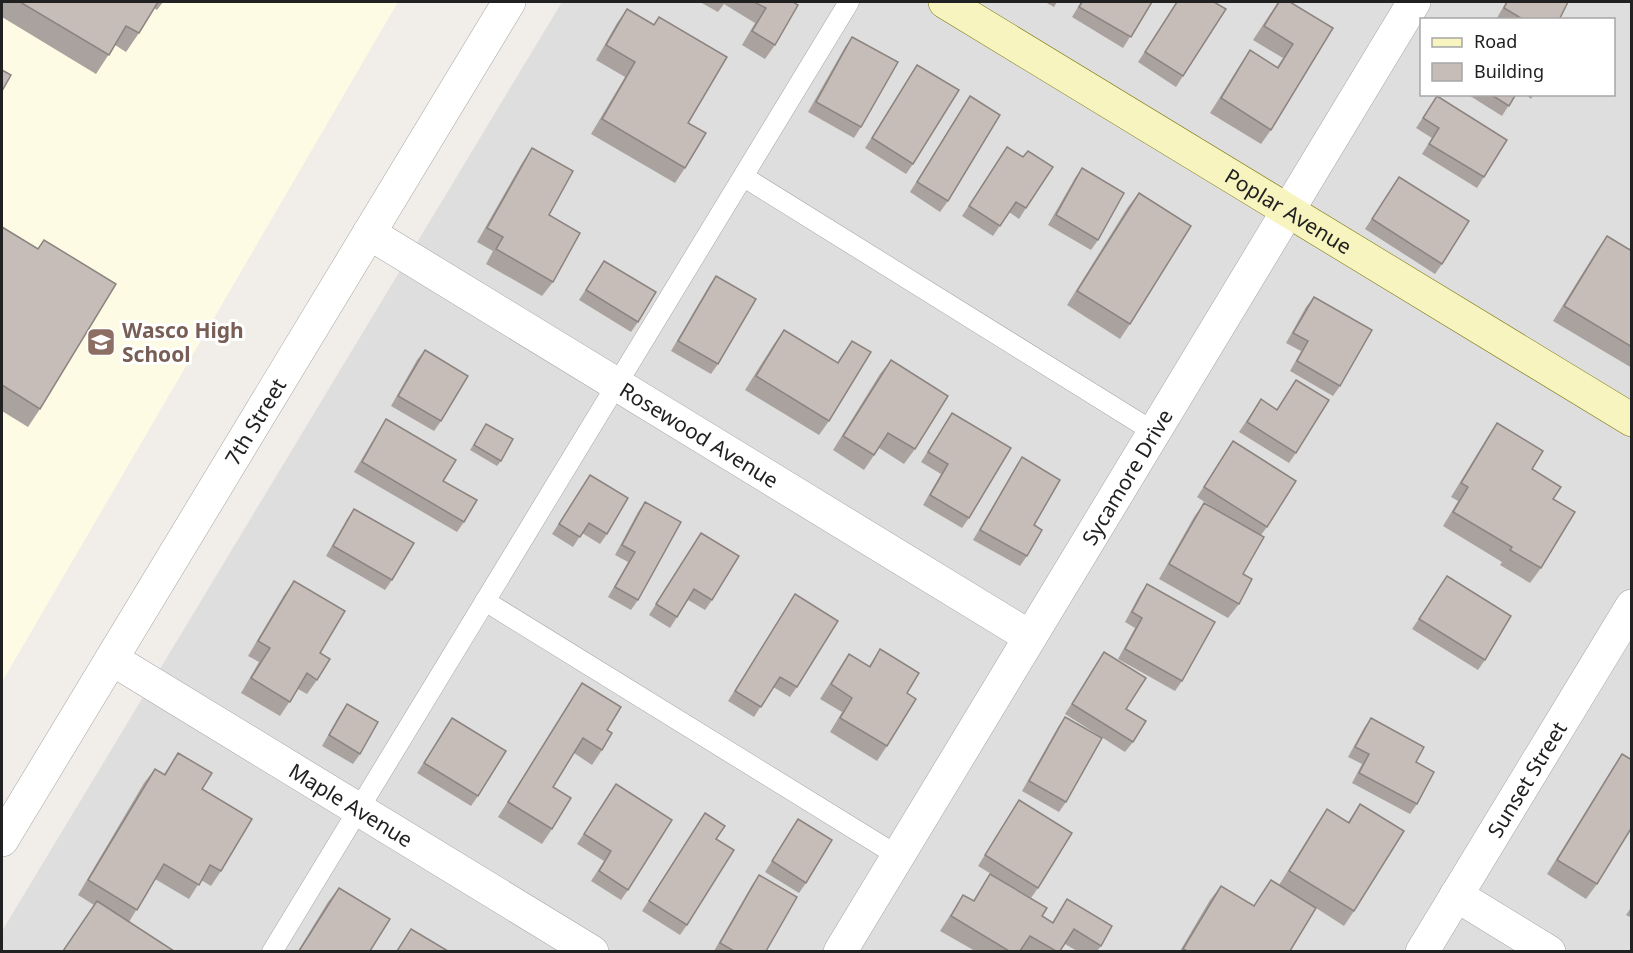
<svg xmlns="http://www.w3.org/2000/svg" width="1633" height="953" font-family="'Noto Sans',sans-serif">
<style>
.residential{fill:#dfdede;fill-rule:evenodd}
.education{fill:#fefbe4}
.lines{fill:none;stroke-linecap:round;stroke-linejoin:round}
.service-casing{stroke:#a5a5a5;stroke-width:21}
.minor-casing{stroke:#a5a5a5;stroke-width:34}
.tertiary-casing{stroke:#a5a5a5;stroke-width:34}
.secondary-casing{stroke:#797708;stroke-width:34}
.service{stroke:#fff;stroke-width:20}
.minor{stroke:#fff;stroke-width:33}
.tertiary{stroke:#fff;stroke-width:33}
.secondary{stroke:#f8f4bf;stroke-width:33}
.wall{fill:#aaa29e}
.building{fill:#c6bcb8;stroke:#8b8481;stroke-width:1.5}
.labels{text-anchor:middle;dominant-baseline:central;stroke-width:6;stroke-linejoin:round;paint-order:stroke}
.street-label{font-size:21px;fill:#212121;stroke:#fff}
.education-label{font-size:21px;font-weight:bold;fill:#785e54;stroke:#fff;text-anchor:start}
</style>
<rect width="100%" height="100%" fill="#f1ede8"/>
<path class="residential" d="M562 2H1631V951L2 952V931ZM1422 20H1614V94H1422Z"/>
<polygon class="education" points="2,2 398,2 2,682"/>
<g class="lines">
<g class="service-casing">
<g id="service">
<polyline points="744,177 1154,432"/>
<polyline points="485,601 898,856"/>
<polyline points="272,952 849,2"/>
</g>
</g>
<g class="minor-casing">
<g id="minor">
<path id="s1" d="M369 233 1030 637"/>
<path id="s2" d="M112 659 592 952"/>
<polyline points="1456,895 1549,952"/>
<path id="s3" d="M840 952 1414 2"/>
<path id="s4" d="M1422 952 1632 606"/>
</g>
</g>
<g class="tertiary-casing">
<g id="tertiary">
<path id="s5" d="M2 840 509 2"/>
</g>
</g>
<g class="secondary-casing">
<g id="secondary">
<path id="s6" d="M945 2 1632 420"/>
</g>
</g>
<use href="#service" class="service"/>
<use href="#minor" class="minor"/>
<use href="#tertiary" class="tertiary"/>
<use href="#secondary" class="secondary"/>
</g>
<g class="wall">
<polygon points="2,2 163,2 157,10 154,8 139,33 126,52 115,45 96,74 2,17"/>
<polygon points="700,2 793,2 775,45 765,59 742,45 755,23 724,4 718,12"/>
<polygon points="1045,2 1057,2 1054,7"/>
<polygon points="1081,2 1152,2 1123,48 1072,17"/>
<polygon points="1177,2 1214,2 1183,76 1176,87 1138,62"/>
<polygon points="1278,2 1333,28 1271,130 1261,144 1210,113 1240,65 1250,50 1277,67 1283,58 1253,40"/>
<polygon points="1506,2 1568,2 1559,20 1499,20 1497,18"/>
<polygon points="627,9 654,24 659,17 688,123 685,168 675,183 591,134 625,77 596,60 617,23"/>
<polygon points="852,37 861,127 854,138 808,112 845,47"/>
<polygon points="917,65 913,164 906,174 865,148"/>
<polygon points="1467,94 1516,94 1502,116"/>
<polygon points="1525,94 1534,94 1531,99"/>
<polygon points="970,96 948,201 940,212 910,192"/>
<polygon points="1437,96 1484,177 1477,188 1422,154 1432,138 1416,128"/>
<polygon points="1007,147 1026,208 1019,219 1009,212 993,236 962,216"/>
<polygon points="532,148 549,215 553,282 542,296 486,264 493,251 477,242 522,163"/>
<polygon points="1082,168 1098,240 1091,250 1048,225 1075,178"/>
<polygon points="1399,177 1442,264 1435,274 1365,229"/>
<polygon points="1139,193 1130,324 1120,339 1067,305 1128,207"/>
<polygon points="2,227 38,249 44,240 40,409 28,427 2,411"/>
<polygon points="1607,236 1629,249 1632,246 1632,368 1553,321 1597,250"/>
<polygon points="604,261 638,322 631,332 579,300"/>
<polygon points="716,276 718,364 711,374 671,351 709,286"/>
<polygon points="1314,297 1340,386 1333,396 1290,371 1301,351 1286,343 1306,307"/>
<polygon points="784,330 837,363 852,341 829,421 819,435 745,390 774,344"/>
<polygon points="425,350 441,421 434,431 391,406 417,360"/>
<polygon points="891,360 915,449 904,464 879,448 864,470 833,450 880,374"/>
<polygon points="1296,380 1296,453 1289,463 1239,432 1261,399 1277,409"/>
<polygon points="952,413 969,518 962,528 923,505 941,474 921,462"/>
<polygon points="386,419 443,481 464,522 457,532 354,472 379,430"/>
<polygon points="1497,423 1553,499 1541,568 1530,583 1500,565 1502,562 1443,526 1458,501 1451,497 1487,438"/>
<polygon points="486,424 501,461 497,466 470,450"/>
<polygon points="1233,441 1267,527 1261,535 1243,574 1239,604 1228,618 1159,579 1194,517 1204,503 1220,512 1197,497"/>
<polygon points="1022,457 1034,525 1027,556 1020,566 973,540 1015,468"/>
<polygon points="590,475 607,534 600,544 582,533 573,547 552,534"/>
<polygon points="645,502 638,600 631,610 608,597 628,562 615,555 638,512"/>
<polygon points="354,509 392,580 385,590 326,556 347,519"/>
<polygon points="701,533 712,600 705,610 688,600 670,628 649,615"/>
<polygon points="1447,576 1485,660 1478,670 1412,629"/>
<polygon points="294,581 320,653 317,680 307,694 298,689 280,716 241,693 259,662 248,656 284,595"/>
<polygon points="1147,584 1182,681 1175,691 1118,659 1135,628 1125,622 1140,594"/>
<polygon points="795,594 797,687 790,697 773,687 754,717 728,701"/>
<polygon points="880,649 907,693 887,746 877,761 830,732 842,712 820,699 839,669 849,654 869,666"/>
<polygon points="1104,652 1126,709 1133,742 1125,752 1065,714"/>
<polygon points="582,683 607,730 602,750 592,765 574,753 553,787 552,829 542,844 498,817 572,698"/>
<polygon points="347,704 360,754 353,764 322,746 340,714"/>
<polygon points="1065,717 1066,802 1059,812 1022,791 1058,727"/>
<polygon points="452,718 478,796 471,806 417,773"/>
<polygon points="1371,718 1417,804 1410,814 1352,783 1362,764 1348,757 1364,728"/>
<polygon points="178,753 202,789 221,871 211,886 201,880 189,899 155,879 129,922 174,951 63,951 94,905 78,895 144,783 155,769 164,774"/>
<polygon points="1622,754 1597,884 1586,899 1547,874 1612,769"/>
<polygon points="616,784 628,890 621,900 591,881 604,861 577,844"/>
<polygon points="1019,800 1038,888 1031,898 978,866"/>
<polygon points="1360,804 1354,911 1344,926 1316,908 1290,951 1180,951 1210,900 1221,886 1254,906 1271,880 1279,885 1317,824 1327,809 1348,822"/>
<polygon points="705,813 716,839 687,925 680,935 642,911"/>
<polygon points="798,819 806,883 799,893 765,872"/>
<polygon points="990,874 1042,916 1052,923 1067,899 1101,946 1097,951 1077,951 1065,944 1060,951 975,951 940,931 963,895 973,901"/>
<polygon points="759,875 766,951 714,951 752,885"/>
<polygon points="339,888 370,951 298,951 328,902"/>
<polygon points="1632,906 1632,918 1626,915"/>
</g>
<g class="building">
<polygon points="20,2 158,2 139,33 126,26 109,55"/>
<polygon points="754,2 793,2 798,5 775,45 752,31 766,8"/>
<polygon points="1082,2 1152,2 1131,37 1079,7"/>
<polygon points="1177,2 1214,2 1226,9 1183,76 1145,52"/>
<polygon points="1279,2 1290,2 1333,28 1271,130 1221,98 1250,50 1278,68 1293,44 1264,26"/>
<polygon points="1507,2 1568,2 1559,20 1524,20 1504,8"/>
<polygon points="627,9 654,25 659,17 727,57 688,123 706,133 685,168 602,119 635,62 606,45"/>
<polygon points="852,37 898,62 861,127 816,102"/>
<polygon points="917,65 959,90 913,164 872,138"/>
<polygon points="2,70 11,75 2,91"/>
<polygon points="1490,94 1516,94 1509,106"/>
<polygon points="970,96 1000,115 948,201 917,182"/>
<polygon points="1437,96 1507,140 1484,177 1429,144 1439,128 1423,118"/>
<polygon points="1007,147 1023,157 1028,151 1053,167 1026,208 1016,202 1000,226 969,206"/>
<polygon points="532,148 573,171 549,215 580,233 553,282 496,249 503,237 487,228"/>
<polygon points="1082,168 1124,193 1098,240 1056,215"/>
<polygon points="1399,177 1469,221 1442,264 1372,219"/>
<polygon points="1139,193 1191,226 1130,324 1077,291"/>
<polygon points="2,227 38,249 44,240 116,284 40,409 2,385"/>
<polygon points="1607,236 1630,250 1632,247 1632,347 1564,306"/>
<polygon points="604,261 656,292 638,322 586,290"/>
<polygon points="716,276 756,299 718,364 678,341"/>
<polygon points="1314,297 1372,330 1340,386 1297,361 1308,341 1293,333"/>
<polygon points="784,330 838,363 852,341 871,352 829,421 756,376"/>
<polygon points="425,350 468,376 441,421 398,396"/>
<polygon points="891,360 948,396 915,449 888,433 874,455 843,436"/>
<polygon points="1296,380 1329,400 1296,453 1247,422 1261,399 1277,410"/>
<polygon points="952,413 1011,448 969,518 930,495 948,464 928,452"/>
<polygon points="386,419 456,460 443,481 477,500 464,522 362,462"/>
<polygon points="1497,423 1543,451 1532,469 1561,487 1553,499 1575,512 1541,568 1510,550 1512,547 1453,512 1468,487 1461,483"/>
<polygon points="486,424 513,439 501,461 474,445"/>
<polygon points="1233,441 1296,481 1267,527 1204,487"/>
<polygon points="1022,457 1060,480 1034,525 1042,530 1027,556 980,530"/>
<polygon points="590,475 628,498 607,534 589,523 580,537 559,524"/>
<polygon points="645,502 681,522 638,600 615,587 635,552 622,545"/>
<polygon points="1204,503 1264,537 1243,574 1252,579 1239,604 1169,564"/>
<polygon points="354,509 414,543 392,580 333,546"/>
<polygon points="701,533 739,556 712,600 694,589 677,617 656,604"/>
<polygon points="1447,576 1511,616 1485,660 1419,619"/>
<polygon points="294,581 345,611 320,653 330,659 317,680 307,673 290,702 251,678 270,648 258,641"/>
<polygon points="1147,584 1215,622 1182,681 1125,649 1142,618 1132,612"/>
<polygon points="795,594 838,621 797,687 780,677 761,707 735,691"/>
<polygon points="880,649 919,673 907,693 916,699 887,746 840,718 852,698 831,684 849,654 870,667"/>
<polygon points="1104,652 1146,678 1126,709 1146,721 1133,742 1072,704"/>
<polygon points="582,683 621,707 607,730 612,733 602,750 583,738 553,787 571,798 552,829 508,802"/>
<polygon points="347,704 378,722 360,754 329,735"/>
<polygon points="1065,717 1102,738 1066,802 1029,781"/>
<polygon points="452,718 506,751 478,796 424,763"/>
<polygon points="1371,718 1424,747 1416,762 1434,772 1417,804 1359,773 1369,754 1355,747"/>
<polygon points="178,753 212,773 202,789 252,819 221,871 210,865 199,885 164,864 137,910 88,880 155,769 165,775"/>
<polygon points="1622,754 1632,760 1632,827 1597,884 1557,860"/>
<polygon points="616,784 672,820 628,890 599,871 611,851 584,834"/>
<polygon points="1019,800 1072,833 1038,888 985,855"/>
<polygon points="1360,804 1404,831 1354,911 1289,871 1327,809 1349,823"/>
<polygon points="705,813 725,826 716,839 734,850 687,925 649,901"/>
<polygon points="798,819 832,840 806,883 772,861"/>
<polygon points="990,874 1047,908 1042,916 1053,923 1067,899 1112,926 1101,946 1074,929 1060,951 1056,951 1030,936 1020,951 1009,951 951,916 963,895 974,901"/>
<polygon points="759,875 797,897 766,951 734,951 720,943"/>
<polygon points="1271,880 1316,908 1290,951 1187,951 1183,949 1221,886 1254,906"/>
<polygon points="339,888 390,919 370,951 299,951"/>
<polygon points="97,901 174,951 63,951"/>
<polygon points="411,929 448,951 397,951"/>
</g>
<defs>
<g id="school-square" transform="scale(1.5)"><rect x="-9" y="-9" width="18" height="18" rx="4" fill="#8d6e63" stroke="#fff"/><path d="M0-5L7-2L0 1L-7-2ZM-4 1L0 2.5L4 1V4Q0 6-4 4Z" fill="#fff"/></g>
</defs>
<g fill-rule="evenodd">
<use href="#school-square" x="101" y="342"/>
</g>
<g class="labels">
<g class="street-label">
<text stroke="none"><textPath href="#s6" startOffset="402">Poplar Avenue</textPath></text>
<text stroke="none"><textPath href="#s5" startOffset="489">7th Street</textPath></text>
<text stroke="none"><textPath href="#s1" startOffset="387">Rosewood Avenue</textPath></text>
<text stroke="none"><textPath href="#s3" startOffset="555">Sycamore Drive</textPath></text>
<text stroke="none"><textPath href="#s4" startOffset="202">Sunset Street</textPath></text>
<text stroke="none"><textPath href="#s2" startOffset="280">Maple Avenue</textPath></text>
</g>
<g class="education-label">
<text x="122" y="330">Wasco High<tspan x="122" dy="24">School</tspan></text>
</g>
</g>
<rect width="1633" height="953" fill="none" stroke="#212121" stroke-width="6"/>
<rect x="1420" y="18" width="195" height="78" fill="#ffffff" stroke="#a6a6a6" stroke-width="1.5"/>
<rect x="1432" y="38" width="30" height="9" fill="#f8f4bf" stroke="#a6a6a6" stroke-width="1.5"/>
<text x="1474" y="48" font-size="18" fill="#212121">Road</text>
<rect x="1432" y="63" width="30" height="18" fill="#c6bcb8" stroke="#a6a6a6" stroke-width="1.5"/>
<text x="1474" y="78" font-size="18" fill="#212121">Building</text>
</svg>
